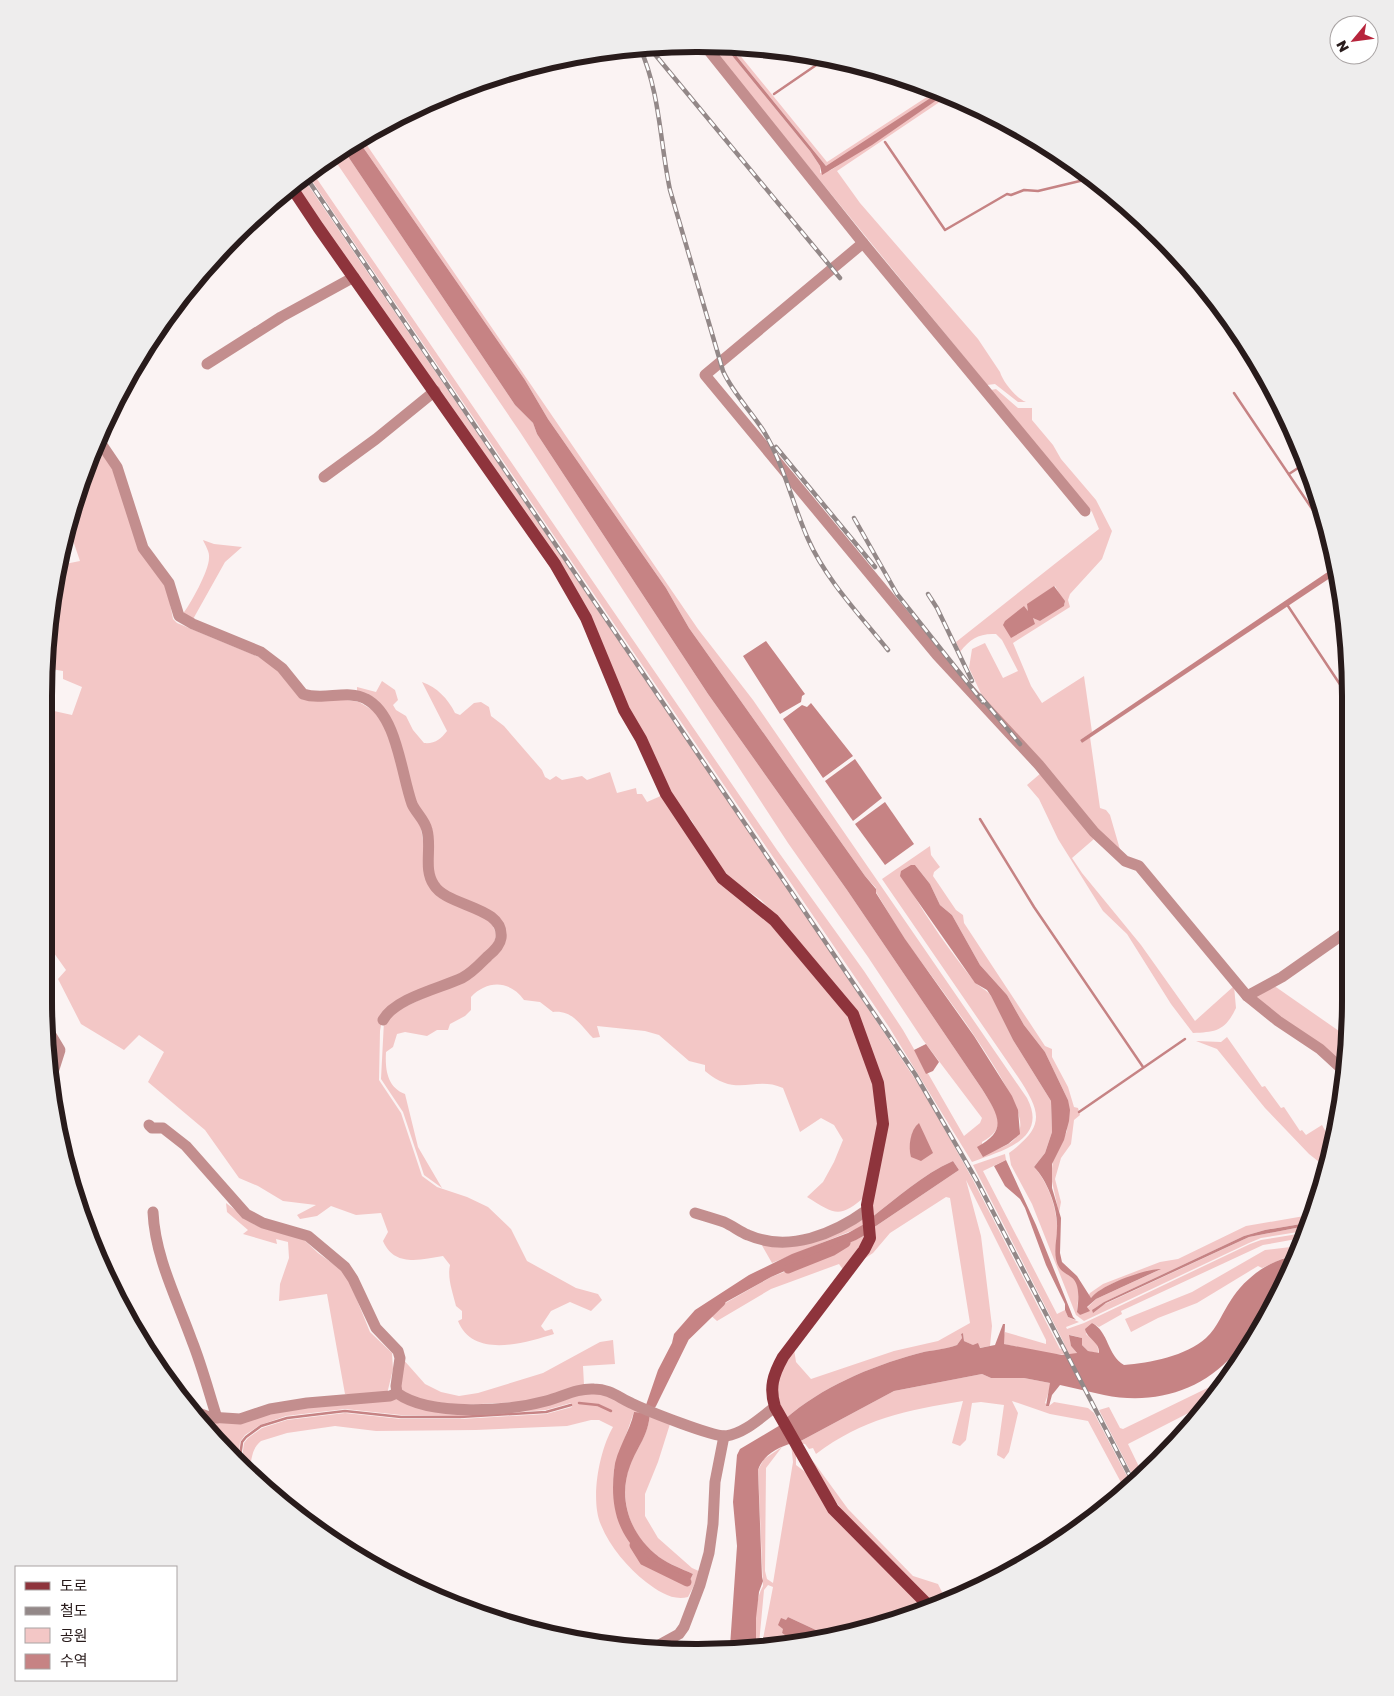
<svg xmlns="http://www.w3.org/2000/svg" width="1394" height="1696" font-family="'Golos Text','Noto Sans KR',sans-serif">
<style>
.green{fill:#f3c7c6;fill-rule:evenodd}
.water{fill:#c68384}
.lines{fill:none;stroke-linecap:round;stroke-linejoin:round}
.stream{stroke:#c68384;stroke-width:2.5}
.canal{stroke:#c68384;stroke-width:9}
.minor{stroke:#c38e8e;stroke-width:11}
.major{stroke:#8e343c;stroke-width:12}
.rail-casing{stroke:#938888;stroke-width:4.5}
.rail{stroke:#fff;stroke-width:2.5;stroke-dasharray:8;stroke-linecap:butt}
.rim{fill:none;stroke:#281b1b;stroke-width:6}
</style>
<rect width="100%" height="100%" fill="#fbf3f3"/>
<g class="green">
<path d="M711 47H725L810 151 820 166V173L831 170 944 95 947 97 837 171 860 203 978 339 1000 372C1003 382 1016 398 1026 402H1018L995 384 987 385Z"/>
<polygon points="730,48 734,48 827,162 936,91 938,93 829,166 826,166"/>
<path d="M362 138 698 629 753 700 1027 1098C1049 1140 1001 1151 972 1162L889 1027 308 175 319 166 322 170 315 176 777 850 864 971 903 1030 964 1136 980 1123 982 1118 923 1040 868 957 788 843 520 432 338 165 332 164 329 158 343 149 515 405 533 423 537 434 708 694 847 890 982 1089C995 1111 1011 1126 982 1142L983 1156C997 1147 1016 1147 1020 1128 1027 1098 927 971 906 941 896 925 886 909 876 892V888L865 876 689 628 666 588 548 419 525 380 358 140Z"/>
<path d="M304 179 817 932 925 1094 973 1180 1060 1349 1065 1348 1064 1343 973 1165 1005 1154 1006 1160 983 1171 1057 1314 1065 1310 1068 1317 1079 1322 1066 1327 1067 1329 1084 1323 1250 1244 1261 1240 1304 1233 1302 1238 1263 1245 1121 1311 1122 1314 1099 1327 1092 1323 1086 1334 1097 1344 1099 1354 1088 1351 1082 1345V1338L1070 1335 1071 1346 1077 1353 1074 1355 1052 1354 1003 1344V1338L1005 1332 1046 1344V1340L966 1180 981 1236 992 1326 990 1346 979 1348 964 1341 963 1333 961 1334 962 1338 957 1345C944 1350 929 1350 916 1354 869 1367 822 1387 785 1419L774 1383 794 1349 796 1362 811 1379 894 1351 938 1341 970 1323 950 1198 946 1197 890 1233 873 1253 861 1261 873 1228 959 1170 953 1161C922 1175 898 1197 871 1218V1209L886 1134 862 1026 778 918 761 900 732 880 710 855 692 821 677 804 627 707 605 650 296 185Z"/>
<path d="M996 389 1018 408H1032V420L1053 445 1061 459 1096 500 1112 531 1102 559 1070 594 1068 600 1070 607 1013 643 1031 686 1042 703 1084 676 1092 732 1080 740 1082 743 1090 737 1100 808 1106 810 1110 815 1121 853 1096 829 984 700 969 668 972 649 985 643 1003 678 1018 671 1002 640 996 634C979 633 970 639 960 652L956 642 1099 529 1092 512 991 390ZM1055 586 1065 604 1040 621 1035 617 1033 618 1035 621 1024 606 1028 611Z"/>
<path d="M95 443 115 470 123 493 167 588 173 619 177 623 271 662 294 691 359 702 374 711 385 724 420 821 429 882 490 922C493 926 496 931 496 936 492 966 409 1001 383 1014L380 1031 379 1080 401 1113 422 1176 437 1187 467 1197 488 1207 511 1229 527 1261 576 1288 598 1294 602 1300 591 1311 570 1302 551 1311 541 1326 545 1331 552 1329 554 1334C525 1343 473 1359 458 1321L462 1319V1311L456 1306C453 1293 447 1278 450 1265L443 1256C420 1260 394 1267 383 1241L388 1232 381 1213 356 1215 331 1206 317 1216 300 1219 297 1215 316 1205 283 1201 258 1186 239 1178 205 1130 148 1082 164 1052 139 1035 124 1050 81 1024 58 979 66 970 44 939V904L54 896 44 884 45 709 72 715 82 687 63 679V671L45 668V654L58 563 60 565 80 561 69 529Z"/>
<path d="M203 540 214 544 242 547 225 562 192 621 182 615C190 605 209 571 209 558 210 552 205 545 203 540Z"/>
<path d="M382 681 395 690 398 700 393 705 396 710 406 716 413 730 424 743C435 744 441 739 447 731L422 682C437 687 448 699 455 713L460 715 474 703 481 702 489 707 491 716 504 726 542 770 545 777 550 780 556 776 562 780 582 776 587 780 610 772 617 793 636 788 637 794H642L647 802 663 795 688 831 841 1003 874 1075 881 1118 867 1195C839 1219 836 1215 807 1197L823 1182 834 1162 843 1140 834 1125 821 1118 800 1132 783 1088C753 1075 738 1099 705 1071V1065L689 1061 659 1035 645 1031 597 1026 600 1037 593 1038C580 1025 573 1010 553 1012L540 1002 524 1000C510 980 487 980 471 997V1010L465 1016 450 1024 448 1030H437L427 1036 405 1032 397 1034 393 1047 386 1052C385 1069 387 1087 405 1094L418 1147 442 1188 424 1175 403 1112 381 1079 384 1021 386 1016 463 979 493 953 500 928 436 888 430 846 415 807 391 725 357 695V687L376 692Z"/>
<path d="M1041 773 1094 839 1072 858 1082 873 1141 945 1195 1021 1234 986 1236 1008C1225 1031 1216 1032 1193 1033L1171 1004 1127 934 1103 911 1058 839 1039 799 1027 785Z"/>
<path d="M930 846 931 855 940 867 934 872 933 876 956 910 963 915 964 923 1045 1046 1052 1049V1057L1068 1087 1074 1107 1078 1108 1080 1115 1074 1120 1071 1144 1061 1158 1055 1179 1061 1202 1059 1213 1051 1177 1053 1160 1067 1131 1068 1100 1045 1052 1024 1025 1007 995 980 965 952 915 940 905 930 884 915 865 909 887C928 920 950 951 974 981 979 987 986 989 991 996L1013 1040 1051 1101 1052 1132 1045 1153 1034 1167C1047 1181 1056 1205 1057 1225 1058 1238 1053 1251 1058 1264L1077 1282 1079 1290 1077 1311 1080 1315 1096 1299 1159 1270C1136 1275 1108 1281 1091 1298L1088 1297 1090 1293 1103 1284 1160 1262 1178 1259 1246 1226 1310 1215 1307 1223 1265 1230 1244 1236 1104 1302 1092 1310 1249 1237 1306 1226 1304 1231 1261 1238 1249 1243 1084 1321 1076 1315 1032 1204 1011 1165 1009 1153C1046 1126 1041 1112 1018 1077L882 879Z"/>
<polygon points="1273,985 1349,1038 1345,1067 1252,998"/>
<polygon points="1227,1037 1262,1087 1265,1086 1281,1108 1284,1107 1300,1131 1302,1130 1306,1135 1322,1125 1332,1143 1328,1169 1309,1154 1265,1108 1217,1049 1196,1041 1221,1042"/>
<polygon points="226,1203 255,1225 301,1237 318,1253 346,1273 370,1332 392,1353 393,1369 387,1394 345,1394 327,1294 279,1301 280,1284 289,1258 288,1242 276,1239 277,1244 243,1234 248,1230 227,1212"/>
<polygon points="865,1214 866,1223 856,1229 772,1263 760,1242 786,1245"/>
<polygon points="867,1234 844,1271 839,1264 771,1289 717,1321 708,1313 771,1277 813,1261"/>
<polygon points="1299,1246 1295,1256 1284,1258 1262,1268 1258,1266 1197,1303 1158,1318 1131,1332 1125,1319 1192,1292 1265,1250"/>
<polygon points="613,1340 615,1364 583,1366 584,1385 548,1397 519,1402 460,1405 420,1400 399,1389 402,1358 425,1384 441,1392 459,1396 478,1393 543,1373 600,1342"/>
<path d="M982 1374 991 1378H1024L1050 1383 1051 1385 1045 1403 1049 1406 1054 1402 1088 1408 1094 1413 1130 1482 1124 1488 1088 1421 1050 1414 1012 1401 1018 1413 1009 1452 1004 1459 997 1455 1004 1405 981 1402 972 1403 966 1440 960 1446 952 1443 963 1401C907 1410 862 1419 816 1454L813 1448 809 1449 805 1444 797 1443 894 1391Z"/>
<polygon points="1226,1379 1210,1402 1128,1444 1141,1471 1134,1478 1099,1410 1109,1407 1120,1428 1123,1429"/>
<path d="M595 1390 640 1412H634L614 1469 613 1487 634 1549 662 1571 690 1580 693 1574C683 1569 671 1565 662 1559 631 1540 618 1500 629 1467 637 1446 648 1437 650 1413L670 1424 658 1462 645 1494V1516L658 1538 692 1568 701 1572 688 1597C673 1601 659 1592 646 1582 628 1568 610 1547 601 1525 590 1500 599 1451 613 1427L599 1420H591L567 1426 476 1430 376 1431 335 1426 287 1433 261 1441C250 1450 253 1460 248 1472L241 1466 244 1443 248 1438 262 1428 287 1420 345 1413 401 1419H461L546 1414 572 1407 571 1403 546 1410 460 1416 401 1415 345 1409 286 1416 260 1425 245 1435 240 1442 238 1463 202 1418 397 1399 462 1410Z"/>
<path d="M791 1444 796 1450V1465L808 1474 919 1603 920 1607 831 1637 788 1617 782 1633 795 1642 762 1644 773 1587 768 1585 764 1590 759 1644H756C755 1626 754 1602 763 1586L758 1470 764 1459 782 1447 766 1468 765 1571 767 1579 773 1583 793 1462Z"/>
<path d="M813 1461 848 1509 913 1576 938 1584 943 1594 944 1599 932 1603C900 1570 825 1504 813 1461Z"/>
</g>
<g class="water">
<polygon points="725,47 730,48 826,166 938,93 944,95 872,145 822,175 820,166 810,151"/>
<path d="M358 140 525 380 548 419 666 588 689 628 865 876 876 889V893L905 939 974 1036 1012 1096 1018 1110 1020 1134 1008 1144 983 1157 977 1147C1009 1130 998 1115 982 1089L847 890 708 694 537 434 533 423 515 405 343 149Z"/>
<polygon points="1335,567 1336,574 1082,743 1080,740"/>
<polygon points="1054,586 1065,601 1064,606 1040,621 1033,618 1035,624 1011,638 1003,625 1005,621 1024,606 1028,611 1027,604"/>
<polygon points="766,641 805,694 802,696 801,702 780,714 743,656"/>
<polygon points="811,703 853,756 823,778 783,719 802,705 807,707"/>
<polygon points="855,759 882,798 853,821 825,781"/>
<polygon points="885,802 914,844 885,865 855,824"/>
<path d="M911 865H915L930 884 940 905 952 915 980 965 1007 995 1024 1025 1045 1052 1068 1100 1070 1110 1069 1121 1064 1140 1052 1164V1188L1061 1218 1060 1253 1062 1262 1077 1276 1091 1298C1101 1285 1144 1269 1161 1269L1096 1299 1087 1307 1090 1311 1080 1315 1077 1312C1084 1264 1061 1284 1056 1259 1054 1249 1057 1238 1057 1228 1058 1208 1047 1180 1034 1167L1045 1153 1052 1132 1051 1101 1013 1040 991 996 987 990 975 983 900 876 901 871Z"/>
<polygon points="926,1044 939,1062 933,1071 926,1074 914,1050"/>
<path d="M919 1123 933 1153 921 1161 911 1157C908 1147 910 1130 919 1123Z"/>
<polygon points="1006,1160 1036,1225 1073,1317 1076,1320 1068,1317 1065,1310 1065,1304 1046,1265 1025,1208 1020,1199 1005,1186 994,1166"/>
<path d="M953 1161 959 1170 873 1228 871 1218C898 1197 922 1175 953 1161Z"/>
<polygon points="866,1223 867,1234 856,1240 771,1277 717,1307 692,1325 677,1347 652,1408 646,1405 658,1370 672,1343 674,1334 695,1310 749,1275 792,1254 848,1233"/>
<polygon points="1307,1223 1306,1226 1249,1237 1106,1303 1093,1313 1092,1310 1104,1302 1244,1236 1265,1230"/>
<path d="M1295 1256C1291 1266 1288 1284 1281 1292 1272 1301 1264 1305 1257 1316 1249 1329 1243 1344 1233 1355 1200 1392 1152 1405 1104 1395 1089 1392 1075 1388 1060 1385L1052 1395 1049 1406H1046L1050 1383 1024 1378H991L982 1374 894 1391 797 1443 785 1419C822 1387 869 1367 916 1354 929 1350 943 1350 957 1345L962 1338 961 1334 963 1333 964 1341 973 1345 978 1343 980 1348 995 1345 1003 1324H1005L1004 1344 1062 1355 1077 1353 1071 1346 1069 1335 1082 1338V1345L1088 1351 1099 1353C1100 1342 1087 1339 1085 1329L1092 1323C1109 1332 1107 1355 1124 1365 1150 1363 1186 1356 1206 1338 1218 1327 1222 1313 1231 1300 1245 1278 1269 1260 1295 1256Z"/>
<path d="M634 1412 650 1413C648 1437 638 1445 630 1466 617 1500 631 1536 659 1557 669 1564 682 1569 693 1574L690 1580 684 1577 682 1580 678 1579C629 1555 608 1525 614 1470 616 1450 630 1432 634 1412Z"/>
<path d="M782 1424 793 1443C778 1447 763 1455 758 1470L762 1577 763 1581 759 1592 756 1618V1644L730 1646 737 1546 733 1502 737 1455 740 1449Z"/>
<polygon points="788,1617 831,1637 795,1642 782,1633 783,1629 778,1625 781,1618 786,1620"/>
</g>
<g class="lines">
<g class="stream">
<polyline points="774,94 825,59"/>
<polyline points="885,142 945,230 1007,194 1011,195 1024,190 1038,191 1084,180 1093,186 1097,184"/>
<polyline points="1234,393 1329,534"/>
<polyline points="1289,474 1304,464"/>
<polyline points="1288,606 1349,698"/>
<polyline points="980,819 1034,907 1143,1067"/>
<polyline points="1079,1112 1185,1039"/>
<polyline points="579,1403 598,1405 611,1411"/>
<polyline points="239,1464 242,1442 246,1437 261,1426 287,1418 345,1411 401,1417 460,1417 546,1412 571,1405"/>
</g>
<g class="canal">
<polyline points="788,1269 833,1251 846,1243"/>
<polyline points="652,1404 685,1337 721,1302"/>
<polyline points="634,1545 644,1561 687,1582"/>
</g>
<g class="minor">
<polyline points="706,47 863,243 1085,511"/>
<polyline points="863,243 705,375 937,655 1039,765 1094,832 1125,861 1139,866 1247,996 1278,1021 1320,1049 1344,1071"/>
<polyline points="207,364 281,317 354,277"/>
<path d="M98 439 117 467 143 548 169 583 179 616 193 624 261 652 282 668 303 694C323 701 348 689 366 699 397 715 401 773 412 804 416 813 425 820 427 830 432 848 423 869 434 885 447 907 505 906 501 938 500 945 493 952 488 956 480 964 472 973 462 978 441 988 395 998 383 1020"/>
<polyline points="324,477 376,439 435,391"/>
<polyline points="1247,996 1282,977 1349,930"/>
<polyline points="48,1030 60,1050 53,1072"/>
<path d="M149 1125 152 1128H163L186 1146 246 1214 263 1223 308 1236 345 1267 353 1279 376 1328 398 1351 400 1358 396 1386 397 1393C430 1417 509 1411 546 1401 562 1397 577 1388 594 1389 610 1389 619 1398 633 1404 648 1411 713 1437 726 1436 745 1433 760 1418 775 1407"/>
<path d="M153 1212C155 1257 177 1299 192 1341 202 1366 209 1393 217 1418"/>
<path d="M695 1213C705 1216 715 1219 724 1222 733 1226 740 1232 748 1235 789 1253 834 1234 867 1210"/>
<polyline points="198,1413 209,1417 240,1419 270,1409 307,1403 390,1396 397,1393"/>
<polyline points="650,1650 679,1634 684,1627 700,1585 709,1553 713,1524 715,1482 724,1436"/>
</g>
<path class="major" d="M292 188 318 227 555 564 586 618 624 710 641 739 666 794 722 878 774 920 853 1014 878 1083 883 1124 867 1205 870 1238 864 1250 783 1357C773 1375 769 1388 775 1407L833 1509 928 1605"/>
<g class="rail-casing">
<g id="rail">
<polyline points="648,46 840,278"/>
<path d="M640 48C660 92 660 143 670 190L723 371C733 393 750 410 763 430 784 464 792 503 808 539 826 580 860 615 888 650"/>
<polyline points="306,177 915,1074 977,1181 1132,1480"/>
<polyline points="776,447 875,567"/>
<polyline points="854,518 897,594 983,702"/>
<polyline points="928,594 937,608 972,681"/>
<polyline points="980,696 1020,744"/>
</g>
</g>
<use href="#rail" class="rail"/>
</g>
<path d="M0 0H1394V1696H0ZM696 52H698A644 644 0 0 1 1342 696V1000A644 644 0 0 1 698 1644H696A644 644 0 0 1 52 1000V696A644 644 0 0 1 696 52Z" fill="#eeeded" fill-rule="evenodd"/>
<path class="rim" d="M696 52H698A644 644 0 0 1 1342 696V1000A644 644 0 0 1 698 1644H696A644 644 0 0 1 52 1000V696A644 644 0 0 1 696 52Z"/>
<rect x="15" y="1566" width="162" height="115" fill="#ffffff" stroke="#a9a4a4"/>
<rect x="25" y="1582" width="25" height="8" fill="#8e343c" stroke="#a9a4a4"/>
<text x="60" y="1591" font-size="15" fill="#281b1b">도로</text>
<rect x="25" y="1607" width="25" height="8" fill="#938888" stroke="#a9a4a4"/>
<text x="60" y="1616" font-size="15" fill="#281b1b">철도</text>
<rect x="25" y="1628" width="25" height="15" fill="#f3c7c6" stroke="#a9a4a4"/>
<text x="60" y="1641" font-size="15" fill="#281b1b">공원</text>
<rect x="25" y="1654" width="25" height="15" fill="#c68384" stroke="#a9a4a4"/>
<text x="60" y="1666" font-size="15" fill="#281b1b">수역</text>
<g transform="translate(1354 40) rotate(241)"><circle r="24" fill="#ffffff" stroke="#a9a4a4"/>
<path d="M0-4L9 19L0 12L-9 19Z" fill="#b7253c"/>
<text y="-8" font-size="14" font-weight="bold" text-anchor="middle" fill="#281b1b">N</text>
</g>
</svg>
